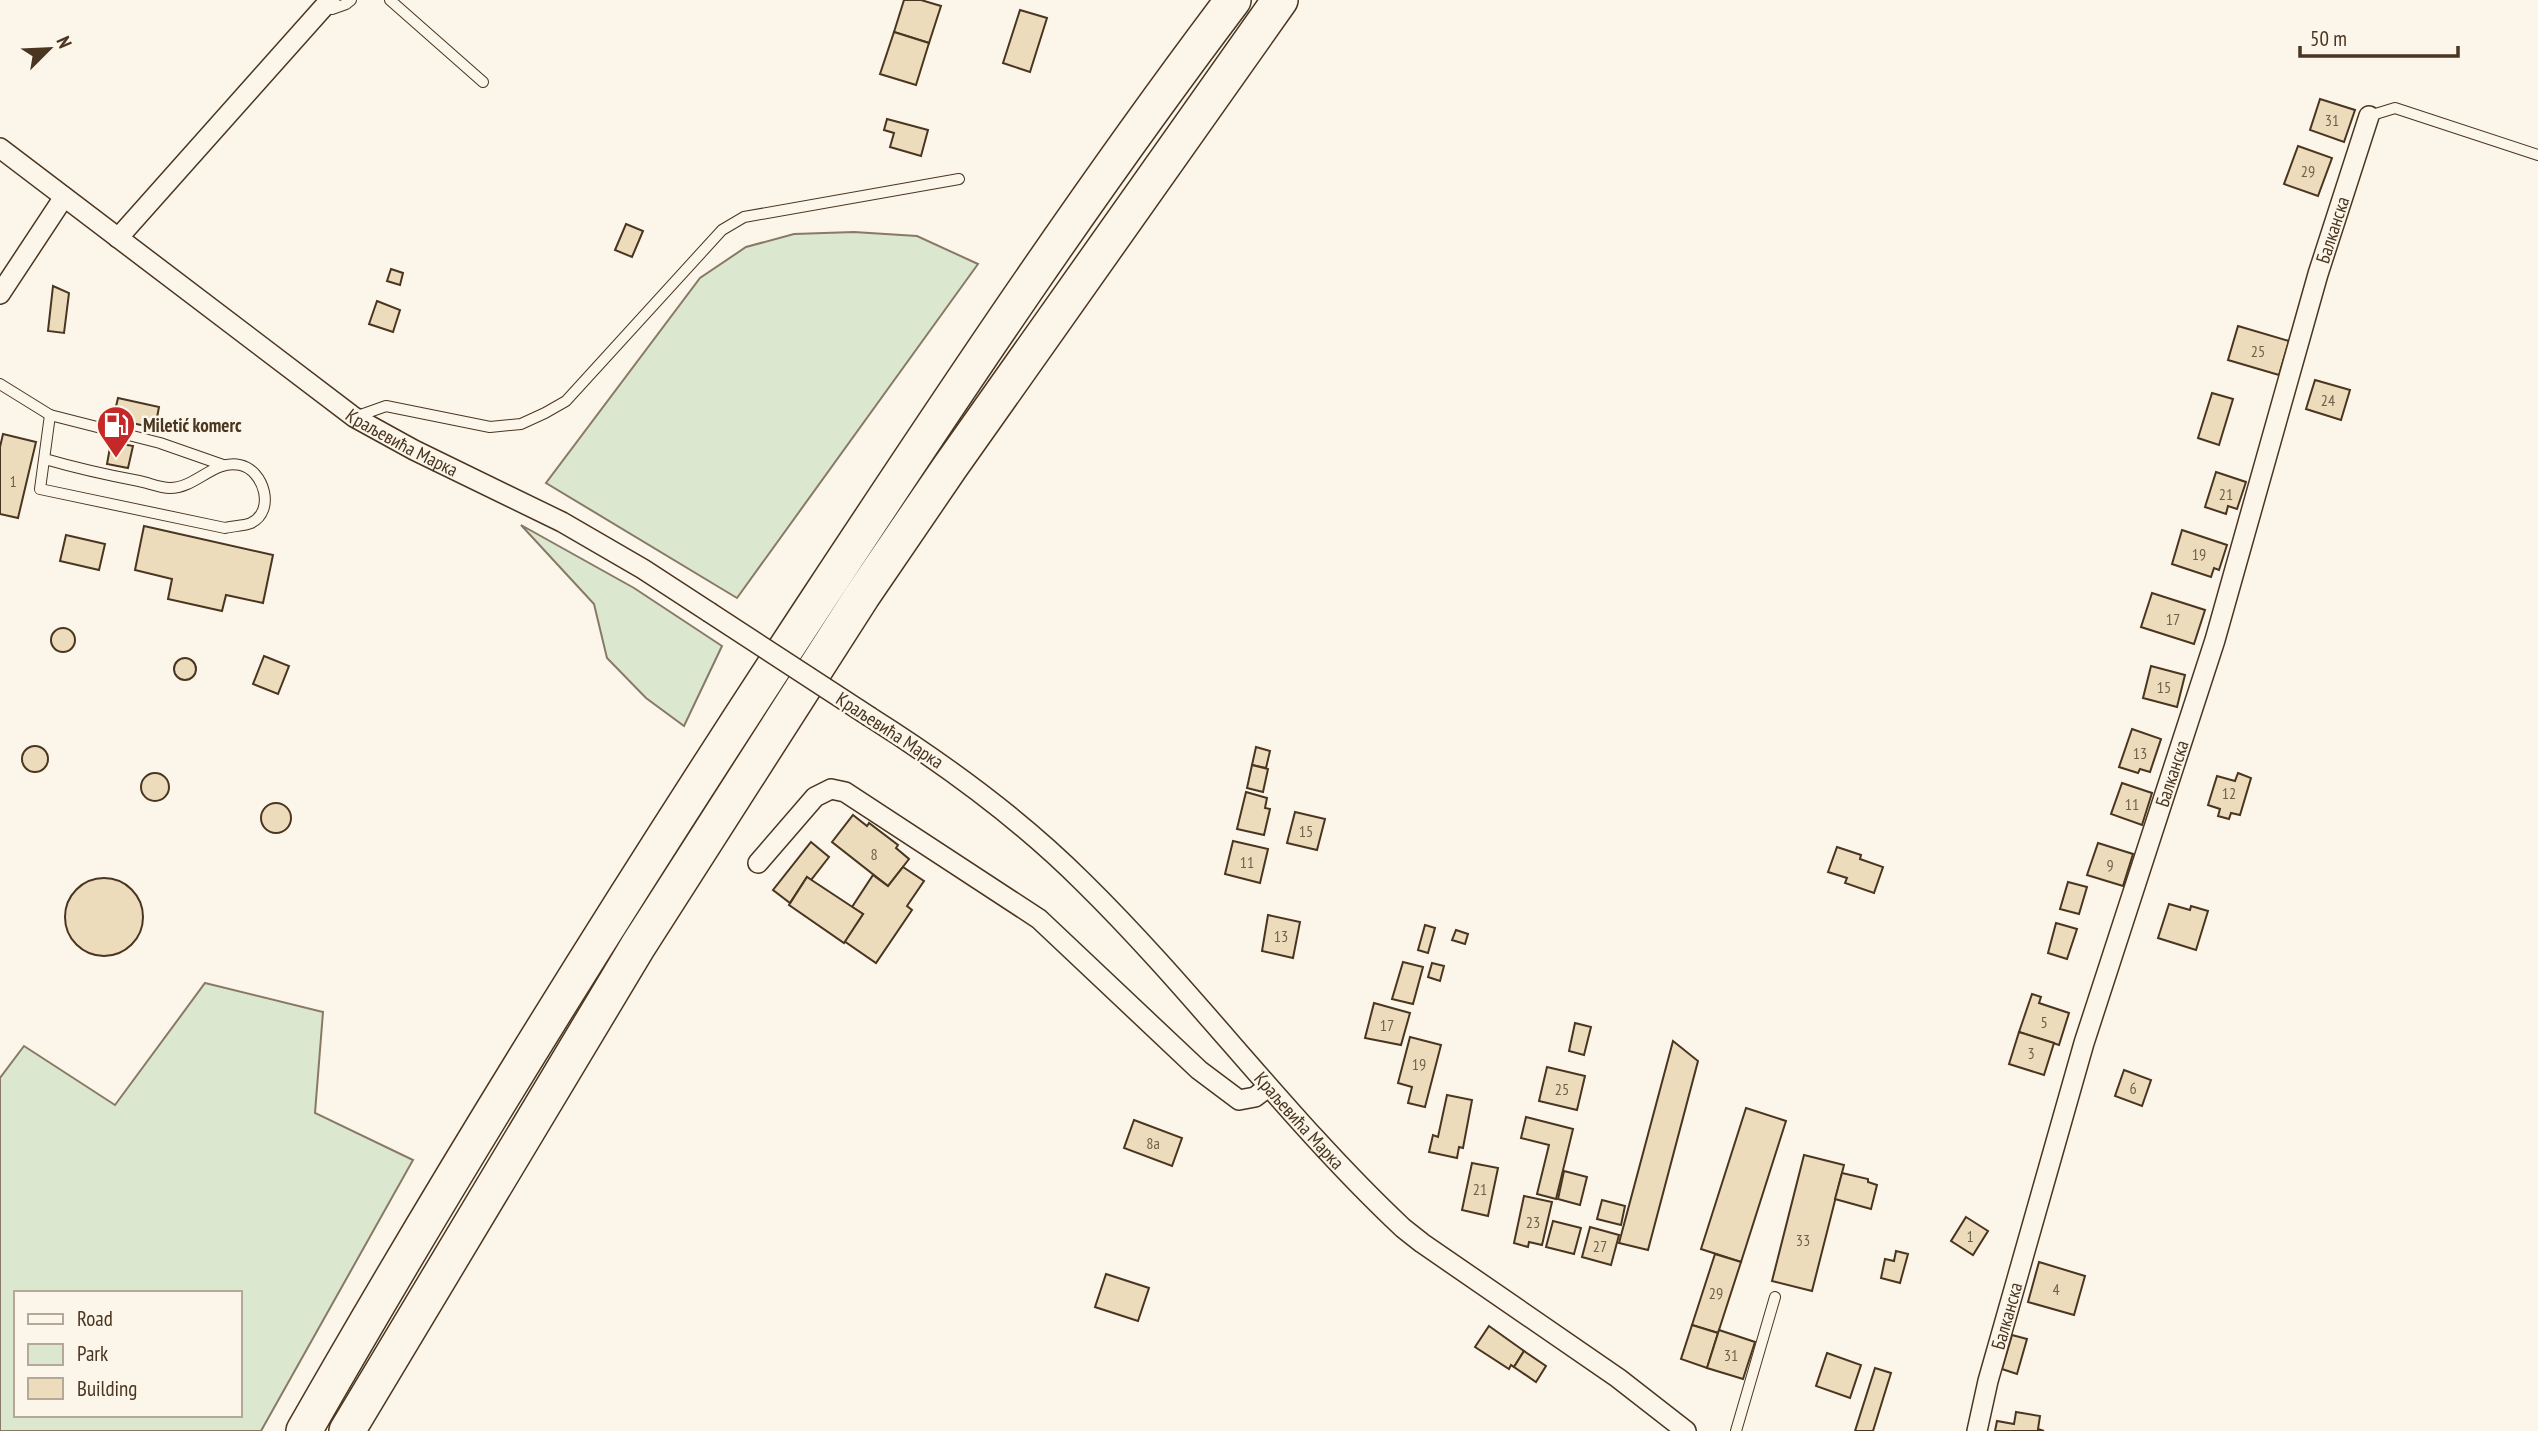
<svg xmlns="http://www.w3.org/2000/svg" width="2538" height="1431" font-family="'PT Sans Narrow',sans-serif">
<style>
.green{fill:#dce7d0;stroke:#887966;stroke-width:2;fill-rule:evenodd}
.building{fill:#ecdcbc;stroke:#4a3520;stroke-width:2}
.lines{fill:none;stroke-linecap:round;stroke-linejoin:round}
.service-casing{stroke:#4a3520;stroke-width:12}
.minor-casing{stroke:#4a3520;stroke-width:22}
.motorway-casing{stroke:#4a3520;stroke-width:38}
.service{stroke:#fbf6e9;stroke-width:10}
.minor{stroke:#fbf6e9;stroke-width:19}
.motorway{stroke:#fbf6e9;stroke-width:35}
.minor-bridge-casing{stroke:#4a3520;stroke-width:22;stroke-linecap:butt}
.minor-bridge{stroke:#fbf6e9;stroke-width:19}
.labels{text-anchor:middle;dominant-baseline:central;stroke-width:5;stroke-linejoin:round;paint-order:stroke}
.number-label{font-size:16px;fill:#725f47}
.street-label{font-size:19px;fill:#4a3520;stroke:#fbf6e9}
.poi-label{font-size:19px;font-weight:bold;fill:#4a3520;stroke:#fbf6e9;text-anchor:start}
</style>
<rect width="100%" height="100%" fill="#fbf6e9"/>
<g class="green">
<polygon points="854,232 917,236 978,264 737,598 546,483 700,278 746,247 794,234"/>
<polygon points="521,525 634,588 722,646 684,726 646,698 607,658 594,604"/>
<path d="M205 983 323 1012 315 1113 413 1160 261 1431H0V1078L24 1046 115 1105ZM16 1293H240V1415H16Z"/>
</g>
<g class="building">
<polygon points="904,0 921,0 941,6 929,43 894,32"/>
<polygon points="1020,10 1047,18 1030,72 1003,63"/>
<polygon points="894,32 929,43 916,85 880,74"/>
<polygon points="2320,99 2355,110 2344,142 2310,130"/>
<polygon points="887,119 928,130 921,156 890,147 894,133 884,130"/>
<polygon points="2298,146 2332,158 2318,196 2284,184"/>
<polygon points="626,224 643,231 632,257 615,250"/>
<polygon points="391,269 403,273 400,285 387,281"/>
<polygon points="53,286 69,293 64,333 48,331"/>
<polygon points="377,301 400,310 393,332 369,324"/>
<polygon points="2238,326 2289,341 2279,375 2228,360"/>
<polygon points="2315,380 2350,390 2341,420 2306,409"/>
<polygon points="2212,393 2233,399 2219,445 2198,438"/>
<polygon points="118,398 159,407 155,428 113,419"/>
<polygon points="3,434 36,442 18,518 0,514 0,447"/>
<polygon points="111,442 133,446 128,468 107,464"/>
<polygon points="2216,472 2246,482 2237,509 2228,506 2226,514 2205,507"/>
<polygon points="144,526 273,555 263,603 226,595 222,611 168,599 172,579 135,570"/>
<polygon points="2182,530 2227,545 2219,570 2214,568 2211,577 2172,564"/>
<polygon points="66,535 105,544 99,570 60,561"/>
<polygon points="2152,593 2205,610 2194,644 2141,627"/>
<circle cx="63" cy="640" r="12"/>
<polygon points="264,656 289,666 278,694 253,684"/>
<circle cx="185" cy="669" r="11"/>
<polygon points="2151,666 2185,675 2177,707 2143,698"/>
<polygon points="2132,729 2161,739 2150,772 2140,769 2138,773 2119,767"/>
<circle cx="35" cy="759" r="13"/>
<polygon points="1256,747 1270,751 1266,768 1252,765"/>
<polygon points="1252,765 1268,769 1263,792 1247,788"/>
<circle cx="155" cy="787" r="14"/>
<polygon points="2238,773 2251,778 2240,815 2231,813 2229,819 2218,816 2220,809 2208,805 2217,776 2235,781"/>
<polygon points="2122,783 2152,793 2142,825 2111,814"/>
<polygon points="1246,792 1267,798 1265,808 1270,809 1264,835 1237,829"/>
<circle cx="276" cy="818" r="15"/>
<polygon points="1295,812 1325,819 1317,850 1287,843"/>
<polygon points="853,815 867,826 869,823 898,845 896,848 909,859 888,886 832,842"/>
<polygon points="1233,841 1268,849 1260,883 1225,874"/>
<polygon points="811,842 829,857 811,880 807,877 790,903 773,890"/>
<polygon points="2098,843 2133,854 2123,886 2087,875"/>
<polygon points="1837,847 1861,855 1860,859 1883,867 1874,893 1845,883 1847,878 1828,872"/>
<polygon points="903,867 924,881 907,906 912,910 876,963 844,941 863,914 852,907 873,875 888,886"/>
<polygon points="807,877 863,914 844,943 789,905"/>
<circle cx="104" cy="917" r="39"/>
<polygon points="2068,882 2087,887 2079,914 2060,909"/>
<polygon points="2169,904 2190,910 2191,906 2208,911 2196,950 2158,938"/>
<polygon points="1268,915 1300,922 1293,958 1262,951"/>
<polygon points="2056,923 2077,929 2067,959 2048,953"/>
<polygon points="1425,925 1435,928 1428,953 1418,950"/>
<polygon points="1456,930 1468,934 1465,944 1452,940"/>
<polygon points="1403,962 1423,967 1413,1004 1392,999"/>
<polygon points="1432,963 1444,966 1440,981 1428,977"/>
<polygon points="2032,994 2041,997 2039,1003 2069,1013 2059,1045 2019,1032"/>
<polygon points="1374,1003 1410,1013 1401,1045 1365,1038"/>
<polygon points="1575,1023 1591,1027 1584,1055 1569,1051"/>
<polygon points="2019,1032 2054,1043 2044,1075 2009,1064"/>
<polygon points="1410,1037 1441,1045 1425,1107 1408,1103 1412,1087 1398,1083"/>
<polygon points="1673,1041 1698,1061 1648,1250 1619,1243"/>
<polygon points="1547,1067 1585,1076 1577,1110 1539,1101"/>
<polygon points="2124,1070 2151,1080 2142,1106 2115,1096"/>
<polygon points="1447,1095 1472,1100 1463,1148 1459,1147 1457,1158 1429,1152 1433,1135 1438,1137"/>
<polygon points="1746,1108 1786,1121 1741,1262 1701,1249"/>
<polygon points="1526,1117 1573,1129 1556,1199 1537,1194 1549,1145 1521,1138"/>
<polygon points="1134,1120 1182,1138 1172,1166 1124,1148"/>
<polygon points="1804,1155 1844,1165 1812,1291 1772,1281"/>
<polygon points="1472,1163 1498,1168 1488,1216 1462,1210"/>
<polygon points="1564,1171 1587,1177 1580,1205 1558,1199"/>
<polygon points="1842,1173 1868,1179 1868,1182 1877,1185 1871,1209 1835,1199"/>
<polygon points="1524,1196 1552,1202 1542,1245 1529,1242 1528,1247 1514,1243"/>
<polygon points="1602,1200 1625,1206 1621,1225 1597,1219"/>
<polygon points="1966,1217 1988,1231 1973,1255 1951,1241"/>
<polygon points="1553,1221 1581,1228 1574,1254 1546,1247"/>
<polygon points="1590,1227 1619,1235 1611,1265 1582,1257"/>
<polygon points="1896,1251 1908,1254 1900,1283 1881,1278 1885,1259 1894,1261"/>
<polygon points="1715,1254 1741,1262 1718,1333 1692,1325"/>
<polygon points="2039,1262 2085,1276 2074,1315 2028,1302"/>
<polygon points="1106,1274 1149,1288 1138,1321 1095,1307"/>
<polygon points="1692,1325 1718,1333 1707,1368 1681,1359"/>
<polygon points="1489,1326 1524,1351 1514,1367 1511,1365 1509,1369 1475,1347"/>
<polygon points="1719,1330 1755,1342 1743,1379 1707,1368"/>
<polygon points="2012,1335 2027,1339 2017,1374 2002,1369"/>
<polygon points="1524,1351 1546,1366 1536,1382 1514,1367"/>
<polygon points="1827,1353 1861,1365 1850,1398 1816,1386"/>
<polygon points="1875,1368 1891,1373 1873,1431 1855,1431"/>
<polygon points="2016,1412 2040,1416 2038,1429 2044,1431 1995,1431 1997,1421 2014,1424"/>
</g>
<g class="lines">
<g class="service-casing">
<g id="service">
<polyline points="390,0 483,82"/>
<polyline points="326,6 332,9 346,4 351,0"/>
<polyline points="2369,116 2395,108 2538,155"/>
<polyline points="0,384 50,415 160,443 223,465"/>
<polyline points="355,417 386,406 490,427 521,424 545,413 566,401 722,230 744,217 959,179"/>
<path d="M45 459C76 468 107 475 139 481 149 483 160 488 170 488 196 488 214 459 240 465 264 470 276 511 251 523 244 526 232 526 225 528L40 489 50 415"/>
<polyline points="1736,1431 1775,1297"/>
</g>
</g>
<g class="minor-casing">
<g id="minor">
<path id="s1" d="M0 148 354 417 414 450 562 522 643 569 709 612"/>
<polyline points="118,238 330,0"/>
<polyline points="0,294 64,197"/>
<path id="s2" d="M870 717C946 765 1019 818 1083 882 1195 992 1288 1120 1403 1228L1422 1243 1618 1378 1686 1431"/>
<polyline points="758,863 815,797 831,789 845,792 1039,919 1199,1070 1239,1100 1255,1097 1268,1087"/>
<path id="s3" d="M1977 1431 1988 1381 2084 1043 2215 640 2318 274 2369 116"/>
</g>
</g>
<g class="motorway-casing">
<g id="motorway">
<path d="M304 1431C467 1145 642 867 823 592 955 392 1088 192 1233 0"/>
<polyline points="347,1431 638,946 862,596 950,467 1280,0"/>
</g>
</g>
<use href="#service" class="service"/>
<use href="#minor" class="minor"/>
<use href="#motorway" class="motorway"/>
<g class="minor-bridge-casing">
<polyline id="minor-bridge" points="709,612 870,717"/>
</g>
<use href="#minor-bridge" class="minor-bridge"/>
</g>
<defs>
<g id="fuel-pin" transform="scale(2.0125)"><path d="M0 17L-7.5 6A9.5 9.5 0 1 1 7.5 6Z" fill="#c62828" stroke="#fbf6e9"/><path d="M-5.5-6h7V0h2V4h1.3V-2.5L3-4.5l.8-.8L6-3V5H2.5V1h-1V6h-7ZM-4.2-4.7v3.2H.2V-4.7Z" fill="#fff"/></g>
</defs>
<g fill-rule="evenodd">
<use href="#fuel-pin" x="116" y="425"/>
</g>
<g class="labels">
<g class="number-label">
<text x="2332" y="120">31</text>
<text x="2308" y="171">29</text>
<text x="2258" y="351">25</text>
<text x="2328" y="400">24</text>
<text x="13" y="481">1</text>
<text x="2226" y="494">21</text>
<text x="2199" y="554">19</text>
<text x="2173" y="619">17</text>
<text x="2164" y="687">15</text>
<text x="2140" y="753">13</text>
<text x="2229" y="793">12</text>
<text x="2132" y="804">11</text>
<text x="1306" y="831">15</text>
<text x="874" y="854">8</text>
<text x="1247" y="862">11</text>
<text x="2110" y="865">9</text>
<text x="1281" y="936">13</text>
<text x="2044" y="1022">5</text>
<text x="1387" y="1025">17</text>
<text x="2031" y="1053">3</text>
<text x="1419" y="1064">19</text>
<text x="2133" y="1088">6</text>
<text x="1562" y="1089">25</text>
<text x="1153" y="1143">8a</text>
<text x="1480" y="1189">21</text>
<text x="1533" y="1222">23</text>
<text x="1970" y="1236">1</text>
<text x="1803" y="1240">33</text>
<text x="1600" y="1246">27</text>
<text x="2056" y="1289">4</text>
<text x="1716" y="1293">29</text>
<text x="1731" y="1355">31</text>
</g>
<g class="street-label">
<text stroke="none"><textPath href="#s3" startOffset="1253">Балканска</textPath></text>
<text stroke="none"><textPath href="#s1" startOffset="499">Краљевића Марка</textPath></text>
<text transform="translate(890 730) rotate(33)">Краљевића Марка</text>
<text stroke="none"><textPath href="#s3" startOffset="686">Балканска</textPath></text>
<text stroke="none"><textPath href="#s2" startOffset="592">Краљевића Марка</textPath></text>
<text stroke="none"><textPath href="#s3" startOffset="119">Балканска</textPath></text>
</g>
<g class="poi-label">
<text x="143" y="425">Miletić komerc</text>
</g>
</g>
<rect x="14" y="1291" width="228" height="126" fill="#fbf6e9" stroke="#b4a999" stroke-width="2"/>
<rect x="28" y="1314" width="35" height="10" fill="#fbf6e9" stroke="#b4a999" stroke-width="2"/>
<text x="77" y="1326" font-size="21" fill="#4a3520">Road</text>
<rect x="28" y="1344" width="35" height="21" fill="#dce7d0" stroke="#b4a999" stroke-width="2"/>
<text x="77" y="1361" font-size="21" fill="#4a3520">Park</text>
<rect x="28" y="1378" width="35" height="21" fill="#ecdcbc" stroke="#b4a999" stroke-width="2"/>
<text x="77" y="1396" font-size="21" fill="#4a3520">Building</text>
<g transform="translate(49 49) rotate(66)" stroke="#fbf6e9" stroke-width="5" paint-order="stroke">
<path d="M0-5L12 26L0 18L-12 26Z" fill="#4a3520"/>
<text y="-10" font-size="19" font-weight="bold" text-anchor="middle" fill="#4a3520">N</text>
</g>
<path d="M2300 46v10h158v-10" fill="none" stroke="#4a3520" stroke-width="3.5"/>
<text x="2310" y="46" font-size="21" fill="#4a3520" stroke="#fbf6e9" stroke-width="5" paint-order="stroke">50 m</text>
</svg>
